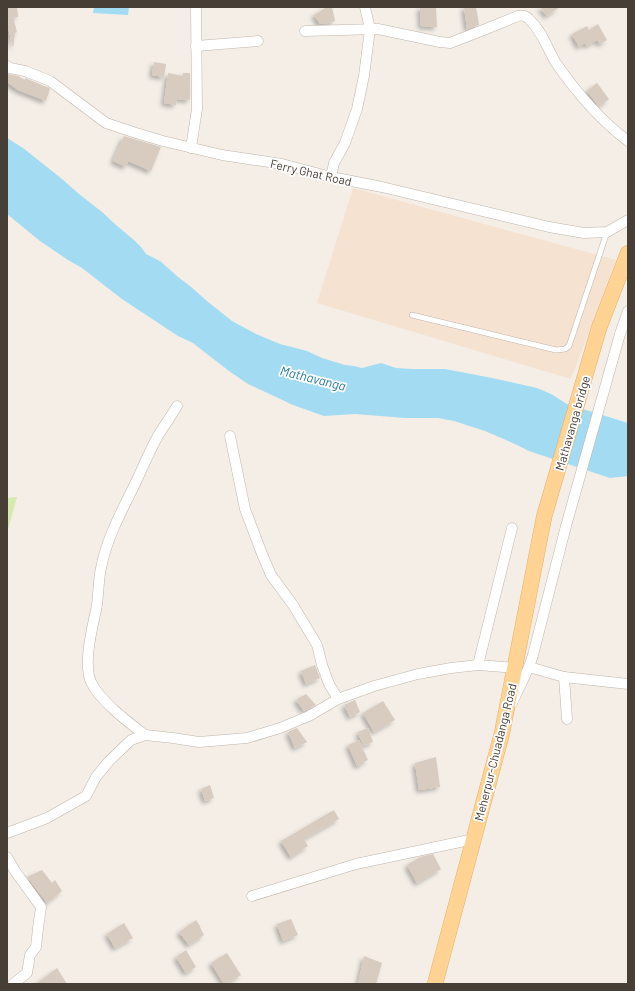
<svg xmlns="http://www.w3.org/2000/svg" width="635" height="991" font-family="Barlow,sans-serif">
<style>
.commercial{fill:#f6e2d1}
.green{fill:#d6e9af}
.water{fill:#a2dbf2}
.building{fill:#d8cbbf;filter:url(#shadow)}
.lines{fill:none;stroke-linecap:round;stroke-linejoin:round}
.service-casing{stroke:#bfb5a9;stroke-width:6}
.minor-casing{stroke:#bfb5a9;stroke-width:11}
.primary-casing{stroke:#e6ae62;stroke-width:16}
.service{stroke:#fff;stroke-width:5}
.minor{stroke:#fff;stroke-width:10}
.primary{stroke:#ffd394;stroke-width:15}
.labels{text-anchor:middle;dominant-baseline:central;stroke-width:3.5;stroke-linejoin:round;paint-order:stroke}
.street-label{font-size:12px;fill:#473e36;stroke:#fff}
.water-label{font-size:13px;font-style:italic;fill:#287a9c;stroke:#fff}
</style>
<defs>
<filter id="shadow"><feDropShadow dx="-3" dy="3" stdDeviation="2" flood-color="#0004"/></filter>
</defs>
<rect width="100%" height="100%" fill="#f4eee7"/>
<polygon class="commercial" points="353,188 616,260 571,379 317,303"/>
<polygon class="green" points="17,497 7,533 7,498"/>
<g class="water">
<polygon points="94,7 129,7 128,15 93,13"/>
<polygon points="7,138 23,148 62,179 79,194 102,212 116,225 135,241 141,247 146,254 160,261 178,277 190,286 208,302 232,321 256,334 280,344 307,351 322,358 345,365 354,366 362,368 381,363 396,368 412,369 445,369 492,378 537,388 551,394 567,404 628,423 628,476 610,478 529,451 515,444 485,431 454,421 438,418 405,418 355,414 324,416 293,405 248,384 229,371 207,354 193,343 178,336 122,299 82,268 68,260 40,241 7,214"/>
</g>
<g class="building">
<polygon points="7,7 17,7 18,17 13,17 17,32 15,33 13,48 7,23"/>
<polygon points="327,7 332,7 335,21 324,24 320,24 314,15"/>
<polygon points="420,7 436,7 437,27 421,26"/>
<polygon points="464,7 476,7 479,25 467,29"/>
<polygon points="540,7 560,7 547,16"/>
<polygon points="598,24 607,40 600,44 597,40 587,46 585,43 579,47 572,34 587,26 589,30"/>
<polygon points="154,62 166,64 164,77 152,75"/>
<polygon points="168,73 183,76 183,73 190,73 190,100 177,99 176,105 164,103"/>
<polygon points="7,74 18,76 25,80 25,78 49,88 50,89 46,101 18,90 7,82"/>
<polygon points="597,83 609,99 599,107 587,91"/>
<polygon points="124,136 161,147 151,171 128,161 126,167 113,161"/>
<polygon points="315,665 320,678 306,684 301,671"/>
<polygon points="306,694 316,705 304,711 296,700"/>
<polygon points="355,700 360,712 350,717 344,705"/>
<polygon points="383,701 395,720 374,732 363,713"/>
<polygon points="297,728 307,742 295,748 288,732"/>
<polygon points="368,728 373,742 363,746 358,732"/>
<polygon points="359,740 368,760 363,762 363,764 357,766 348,745"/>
<polygon points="436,757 440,787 419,790 415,763"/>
<polygon points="210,785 214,798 205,801 201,789"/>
<polygon points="334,810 339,819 304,839 308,846 291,857 281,841"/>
<polygon points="433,854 441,869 417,883 407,865 420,857"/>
<polygon points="42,870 52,883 55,880 62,891 47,903 27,877"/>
<polygon points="291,919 298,935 283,941 277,924"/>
<polygon points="196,920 200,926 200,927 204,935 189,945 179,932"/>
<polygon points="124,923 133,938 115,948 107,934"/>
<polygon points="186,950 196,967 186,973 176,957"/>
<polygon points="227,953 241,975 226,984 224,984 211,963"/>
<polygon points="364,956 382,963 376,984 358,984"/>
<polygon points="57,968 67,984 36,984"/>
</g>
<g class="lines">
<g class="service-casing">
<polyline id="service" points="412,315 556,350 565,349 569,346 607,232"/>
</g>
<g class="minor-casing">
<g id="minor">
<path d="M305 31 378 29 440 42 450 43 486 29 518 16C522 15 526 16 529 19 542 31 547 48 556 63 576 92 600 120 628 141"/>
<polyline points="196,46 258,41"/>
<polyline points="7,66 10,68 25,71 50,81 106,123 136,133 163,141 222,155 282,164 331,177 382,187 549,227 584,233 607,232 628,220"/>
<polyline points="191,148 197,109 196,7"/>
<polyline points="331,177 334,163 345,143 357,109 364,76 370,29 365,7"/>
<polyline points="230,436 245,509 262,554 271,575 293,605 317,645 322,665 329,684 338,699"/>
<polyline points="478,665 512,528"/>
<polyline points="529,667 564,677 628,684"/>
<polyline points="564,677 567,719"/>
<polyline points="512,703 529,667 533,655 566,526 620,334 628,311"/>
<path d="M145 735C128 722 100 701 91 682 83 664 92 629 96 610 99 596 98 581 101 568 106 542 118 518 130 494 140 475 148 453 159 434 165 425 171 416 177 406"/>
<polyline points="7,833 47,818 86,796 96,777 109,761 131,740 145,735 173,738 199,742 247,738 280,728 309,716 338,699 374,686 418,674 451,668 478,665 516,668"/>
<polyline points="7,857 15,871 41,907 38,928 36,947 30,955 27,973 13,984"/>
<polyline points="252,896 356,864 474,839"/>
</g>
</g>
<g class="primary-casing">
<polyline id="primary" points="435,984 502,733 544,517 599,328 628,253"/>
</g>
<use href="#service" class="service"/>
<use href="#minor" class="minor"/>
<use href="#primary" class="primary"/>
</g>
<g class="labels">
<g class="street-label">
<text transform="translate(311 172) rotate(13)">Ferry Ghat Road</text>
<text transform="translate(572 423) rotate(-74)">Mathavanga bridge</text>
<text transform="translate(495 752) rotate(-76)">Meherpur-Chuadanga Road</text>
</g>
<g class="water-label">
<text transform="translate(313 378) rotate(14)">Mathavanga</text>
</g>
</g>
<rect width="635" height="991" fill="none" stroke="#473e36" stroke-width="16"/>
</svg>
